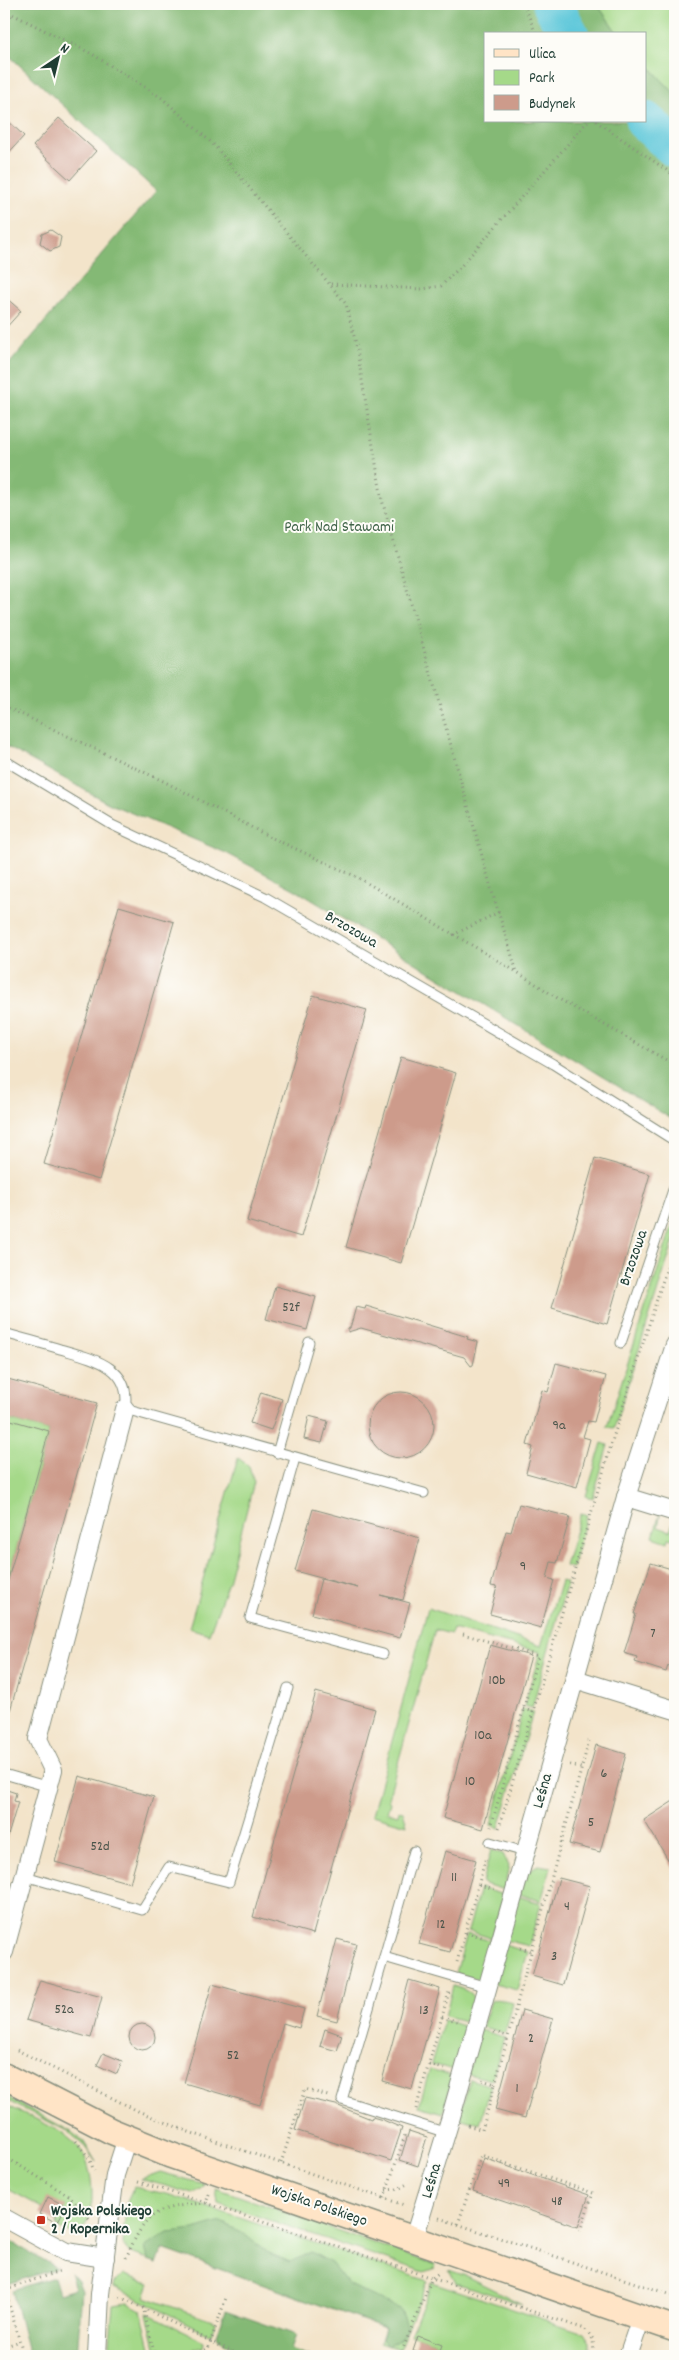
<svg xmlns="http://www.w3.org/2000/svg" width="679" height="2360" font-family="Dekko,sans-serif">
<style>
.green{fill:#a5d989;stroke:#628b5e}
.forest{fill:#84b975;stroke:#527b54}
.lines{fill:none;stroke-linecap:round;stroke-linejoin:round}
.river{stroke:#5fc8da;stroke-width:40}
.building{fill:#cd9b8b}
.service-casing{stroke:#89907f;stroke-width:11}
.minor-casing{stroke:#89907f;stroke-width:20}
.secondary-casing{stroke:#89907f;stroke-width:28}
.path{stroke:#89907f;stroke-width:3;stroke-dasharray:1 4;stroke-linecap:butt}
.service{stroke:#fff;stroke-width:9}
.minor{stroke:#fff;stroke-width:18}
.secondary{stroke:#ffe4c6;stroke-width:25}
.poi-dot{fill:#c8321e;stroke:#fdfcf7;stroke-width:2}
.labels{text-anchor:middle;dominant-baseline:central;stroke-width:4;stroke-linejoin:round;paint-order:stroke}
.number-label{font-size:14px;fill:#4a544a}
.park-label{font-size:16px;fill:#406449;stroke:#fdfcf7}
.street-label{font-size:16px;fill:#1f3d34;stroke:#fdfcf7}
.poi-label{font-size:16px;font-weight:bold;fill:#1f3d34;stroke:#fdfcf7;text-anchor:start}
</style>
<rect width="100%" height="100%" fill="#fdfcf7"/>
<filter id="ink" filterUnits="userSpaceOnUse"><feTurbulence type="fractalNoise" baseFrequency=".02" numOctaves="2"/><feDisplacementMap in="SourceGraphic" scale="10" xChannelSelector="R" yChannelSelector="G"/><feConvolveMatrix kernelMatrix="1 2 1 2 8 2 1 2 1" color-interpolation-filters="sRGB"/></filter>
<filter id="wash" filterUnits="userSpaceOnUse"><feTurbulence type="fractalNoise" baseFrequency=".0096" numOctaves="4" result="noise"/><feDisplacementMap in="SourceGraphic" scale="20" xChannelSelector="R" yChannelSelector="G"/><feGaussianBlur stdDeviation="1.12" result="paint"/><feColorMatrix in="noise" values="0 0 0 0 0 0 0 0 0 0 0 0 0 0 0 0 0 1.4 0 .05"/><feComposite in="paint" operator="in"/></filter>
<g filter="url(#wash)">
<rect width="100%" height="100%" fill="#f3e4ca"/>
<g class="green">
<polygon points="597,4 675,4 675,94 645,62 645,34 618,34"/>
<polygon points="675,1217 675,1237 614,1428 607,1427"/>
<polygon points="4,1418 49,1431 4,1594"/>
<polygon points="602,1443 608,1445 593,1498 586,1496"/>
<polygon points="238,1458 249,1466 254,1482 228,1582 209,1634 189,1628"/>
<polygon points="661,1510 658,1527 670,1531 675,1516 675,1540 669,1538 668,1542 653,1537"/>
<polygon points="581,1513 587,1515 572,1568 565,1566"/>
<polygon points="561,1581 567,1583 532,1708 524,1706 540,1652 453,1629 451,1634 435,1630 388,1799 390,1803 387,1812 398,1815 399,1810 403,1811 407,1825 372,1815 428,1608 541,1646"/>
<polygon points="523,1709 533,1712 499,1828 491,1825"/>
<polygon points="491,1850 503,1854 509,1866 504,1890 482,1883"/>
<polygon points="538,1865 551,1867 541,1901 519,1894 527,1871"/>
<polygon points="480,1888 504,1895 491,1938 468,1931"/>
<polygon points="517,1896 541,1903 529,1946 505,1940"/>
<polygon points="467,1934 491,1941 479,1980 456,1973"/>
<polygon points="504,1945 528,1952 517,1990 494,1984"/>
<path d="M453 1986C480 1994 474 1998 468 2022L445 2016Z"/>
<polygon points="497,1999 513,2003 505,2033 482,2027 491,2001"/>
<polygon points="444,2020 467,2027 455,2070 431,2064"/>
<polygon points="480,2030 504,2037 492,2080 468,2074"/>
<polygon points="430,2069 453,2076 443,2113 419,2106"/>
<polygon points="470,2079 491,2086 480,2124 459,2118"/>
<polygon points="4,2095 75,2134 84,2142 96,2162 82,2143 67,2131 4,2099"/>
<path d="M4 2104C27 2116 64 2129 80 2149 97 2169 101 2253 58 2228L57 2223 66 2206 43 2208 4 2187Z"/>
<polygon points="160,2172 204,2184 203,2187 193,2194 141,2179"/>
<polygon points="134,2187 171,2195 428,2281 399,2349 380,2343 385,2328 163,2249 157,2263 129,2252 122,2244 127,2202"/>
<polygon points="216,2188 436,2265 435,2268 424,2272 218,2203"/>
<polygon points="449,2270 466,2276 522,2304 456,2283"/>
<polygon points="124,2275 150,2283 145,2297 215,2322 211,2335 114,2287 115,2282"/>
<polygon points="432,2282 584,2333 590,2342 589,2356 438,2356 442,2345 411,2334"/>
<polygon points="128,2303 141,2310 152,2356 109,2356 113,2305"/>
<polygon points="147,2313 204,2341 203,2347 173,2356 157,2356"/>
</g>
<g class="forest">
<polygon points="4,4 597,4 618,34 485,34 485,121 645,121 645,62 675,94 675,1121 294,889 226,853 108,803 4,745 4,370 156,191 4,51"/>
<polygon points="221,2222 243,2233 266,2252 290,2262 311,2252 331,2263 348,2284 401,2310 408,2328 399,2340 388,2346 382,2339 385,2328 163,2249 157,2263 148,2260 145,2247 168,2233 194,2230"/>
<polygon points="4,2238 57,2268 8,2284 4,2279"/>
<polygon points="70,2272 78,2281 82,2291 77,2356 29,2356 12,2290 54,2277 59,2294 75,2289"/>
<polygon points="225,2310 296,2335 291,2349 310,2356 249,2356 217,2338 216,2335"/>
</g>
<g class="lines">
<g class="river">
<polyline points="552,4 569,34"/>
<polyline points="645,121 675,148"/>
</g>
</g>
<g id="blocks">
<g class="building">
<polygon points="4,117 24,136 4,158"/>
<polygon points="59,118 96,151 70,180 33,146"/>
<polygon points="51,230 61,237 59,247 50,251 40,243 42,234"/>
<polygon points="4,296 21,311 4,330"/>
<polygon points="119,906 174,922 99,1180 44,1164"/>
<polygon points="313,995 367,1010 301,1237 247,1221"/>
<polygon points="401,1057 456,1073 401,1263 346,1247"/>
<polygon points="595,1158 650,1174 607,1324 552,1308"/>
<polygon points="275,1286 316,1297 307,1330 266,1319"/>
<polygon points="366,1306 468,1337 467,1339 478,1342 473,1365 471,1366 464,1357 361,1328 348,1332 348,1329 350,1328 356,1307 365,1309"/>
<polygon points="556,1363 606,1376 594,1422 588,1421 583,1437 590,1439 577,1487 526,1473 533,1447 527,1445 542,1390 548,1392"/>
<polygon points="4,1378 97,1403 4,1732 4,1594 49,1431 4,1418"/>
<polygon points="261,1392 282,1399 271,1430 250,1423"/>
<circle cx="401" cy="1425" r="33"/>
<polygon points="309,1416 328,1421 322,1443 304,1439"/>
<polygon points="519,1504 570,1517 557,1563 551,1562 547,1578 554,1580 541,1628 490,1614 497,1587 491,1586 506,1531 511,1532"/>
<polygon points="313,1509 420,1538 403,1600 380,1595 410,1603 400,1638 312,1614 321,1579 358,1588 295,1571"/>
<polygon points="651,1563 675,1570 675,1668 668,1666 666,1672 635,1662 637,1657 624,1653 636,1614 634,1614"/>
<polygon points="490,1645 531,1656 483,1829 443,1818"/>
<polygon points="316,1692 375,1709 313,1934 253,1917"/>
<polygon points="596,1745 626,1754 600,1852 569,1844"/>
<polygon points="79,1776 154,1797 130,1883 55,1862"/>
<polygon points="4,1789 16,1793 14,1801 18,1802 4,1849"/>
<polygon points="675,1800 675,1871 644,1820"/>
<polygon points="445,1851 476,1860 450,1952 419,1944"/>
<polygon points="559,1878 590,1886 563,1985 532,1976"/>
<polygon points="337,1939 356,1944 337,2021 317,2016"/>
<polygon points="40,1980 102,1997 91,2038 26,2020"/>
<polygon points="409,1980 440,1989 412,2089 382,2081"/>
<polygon points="212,1984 304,2009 299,2028 283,2023 260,2105 184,2083"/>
<polygon points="522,2010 553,2019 525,2118 495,2110"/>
<circle cx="142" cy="2037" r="13"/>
<polygon points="325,2029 342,2035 337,2051 320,2046"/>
<polygon points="103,2053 122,2061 117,2074 97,2065"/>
<polygon points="305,2098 336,2105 371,2119 372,2117 383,2120 402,2128 391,2161 295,2130"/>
<polygon points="409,2131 427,2137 418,2166 400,2160"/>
<polygon points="484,2158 589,2195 578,2227 473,2191"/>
<polygon points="48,2197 66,2206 57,2223 40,2214"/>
<polygon points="418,2336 442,2345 438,2356 428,2356 413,2351"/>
</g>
</g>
</g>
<g filter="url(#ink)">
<use href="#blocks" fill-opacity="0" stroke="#89907f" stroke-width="1"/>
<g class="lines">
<g class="service-casing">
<g id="service">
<polyline points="4,760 112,825 265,897 553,1064 675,1141"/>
<path d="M4 1333C22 1338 41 1343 60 1349 91 1358 133 1366 125 1409L424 1493"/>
<polyline points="621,1343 675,1184"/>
<polyline points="277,1453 309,1342"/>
<polyline points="295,1458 250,1618 383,1654"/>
<polyline points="4,1774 49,1787"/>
<polyline points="490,1842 525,1852"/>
<polyline points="25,1876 142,1910 169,1867 229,1882 288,1688"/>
<polyline points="4,1896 18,1900"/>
<polyline points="384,1957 414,1851"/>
<polyline points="447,2133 342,2100 384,1957 487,1987"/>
</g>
</g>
<g class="minor-casing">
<g id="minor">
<polyline points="626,1497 675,1512"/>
<polyline points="575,1679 675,1710"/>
<polyline points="4,1952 53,1770 38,1739 125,1409"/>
<polyline points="4,2218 66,2252 105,2258"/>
<polyline points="414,2238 450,2120 626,1497 675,1345"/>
<polyline points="97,2356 100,2294 115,2175 127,2138"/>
<polyline points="628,2356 641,2318"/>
</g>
</g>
<g class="secondary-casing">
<polyline id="secondary" points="4,2076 111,2131 170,2155 675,2329"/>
</g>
<g class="path">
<polyline points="524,4 536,34"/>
<polyline points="4,10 92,54 162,98 213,144 346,304 356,344 382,500 493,895 517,972 559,999 675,1065"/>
<polyline points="4,24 13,14"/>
<polyline points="596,121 675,176"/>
<polyline points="331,284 422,289 441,286 461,266 588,121"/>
<polyline points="4,706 165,782 270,837 357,877 517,972"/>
<polyline points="453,935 499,912"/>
<polyline points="463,1634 538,1656 491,1827"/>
<polyline points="523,1709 533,1712"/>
<polyline points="570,1765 581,1768"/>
<polyline points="499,1828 614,1435 675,1242"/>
<polyline points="479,1885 495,1889"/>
<polyline points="466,1933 482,1937"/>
<polyline points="520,1948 531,1951"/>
<polyline points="457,1962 486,1857"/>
<polyline points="442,2017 457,2021"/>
<polyline points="494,2032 508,2036"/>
<polyline points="17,2050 138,2111 189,2132 404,2205"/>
<polyline points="429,2065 444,2069"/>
<polyline points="495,2084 589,1741"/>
<polyline points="416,2109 449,1992"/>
<polyline points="468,2125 482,2130 495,2084 482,2080"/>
<polyline points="76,2141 89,2158 94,2171"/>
<polyline points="4,2156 69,2196 90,2219"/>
<polyline points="281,2163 305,2089 328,2096"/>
<polyline points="138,2182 203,2202"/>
<polyline points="386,2190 398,2189 409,2183"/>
<polyline points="209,2194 206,2203 585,2329 593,2339 594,2356"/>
<polyline points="384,2198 405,2135"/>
<polyline points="439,2218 675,2296"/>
<polyline points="458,2224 481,2155 593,2193 579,2234"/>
<path d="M126 2258C146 2212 155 2207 206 2203"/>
<polyline points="4,2287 24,2356"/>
<polyline points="6,2290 59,2271"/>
<polyline points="120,2297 241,2356"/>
<polyline points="143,2307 155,2356"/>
<polyline points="6,2346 20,2341"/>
<polyline points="186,2356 208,2349 226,2298"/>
<polyline points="400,2356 432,2278 440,2272"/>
</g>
<use href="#service" class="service"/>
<use href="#minor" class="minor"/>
<use href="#secondary" class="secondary"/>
</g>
</g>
<rect class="poi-dot" x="36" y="2215" width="10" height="10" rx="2.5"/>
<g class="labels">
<g class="number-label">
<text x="291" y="1308">52f</text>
<text x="559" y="1426">9a</text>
<text x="523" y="1567">9</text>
<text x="653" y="1634">7</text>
<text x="497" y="1681">10b</text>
<text x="483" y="1736">10a</text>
<text x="604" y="1774">6</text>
<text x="470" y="1782">10</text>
<text x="591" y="1823">5</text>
<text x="100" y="1847">52d</text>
<text x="454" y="1878">11</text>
<text x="567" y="1907">4</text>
<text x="441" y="1925">12</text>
<text x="554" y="1957">3</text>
<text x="64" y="2010">52a</text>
<text x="424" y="2011">13</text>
<text x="531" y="2039">2</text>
<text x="233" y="2056">52</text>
<text x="517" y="2089">1</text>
<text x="504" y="2184">49</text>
<text x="557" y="2202">48</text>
</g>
<g class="park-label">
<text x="339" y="527">Park Nad Stawami</text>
</g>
<g class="street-label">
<text transform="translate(351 930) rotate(30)">Brzozowa</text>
<text transform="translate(634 1258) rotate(-71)">Brzozowa</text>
<text transform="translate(543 1791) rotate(-74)">Leśna</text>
<text transform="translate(432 2181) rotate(-73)">Leśna</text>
<text transform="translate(319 2206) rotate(19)">Wojska Polskiego</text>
</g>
<g class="poi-label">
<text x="51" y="2211">Wojska Polskiego<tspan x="51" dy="18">2 / Kopernika</tspan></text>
</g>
</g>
<rect width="679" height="2360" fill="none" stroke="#fdfcf7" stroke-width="20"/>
<rect x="484" y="32" width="162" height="90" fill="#fdfcf7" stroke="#a4b0a9"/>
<rect x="494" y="49" width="25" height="8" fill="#ffe4c6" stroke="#a4b0a9"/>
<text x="529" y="58" font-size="15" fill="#1f3d34">Ulica</text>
<rect x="494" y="70" width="25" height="15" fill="#a5d989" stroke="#a4b0a9"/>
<text x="529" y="82" font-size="15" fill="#1f3d34">Park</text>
<rect x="494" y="95" width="25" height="15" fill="#cd9b8b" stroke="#a4b0a9"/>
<text x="529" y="108" font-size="15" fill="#1f3d34">Budynek</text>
<g transform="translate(58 58) rotate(35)" stroke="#fdfcf7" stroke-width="4" paint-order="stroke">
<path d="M0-4L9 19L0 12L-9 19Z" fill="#1f3d34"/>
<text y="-8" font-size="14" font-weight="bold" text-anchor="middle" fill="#1f3d34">N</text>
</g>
</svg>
